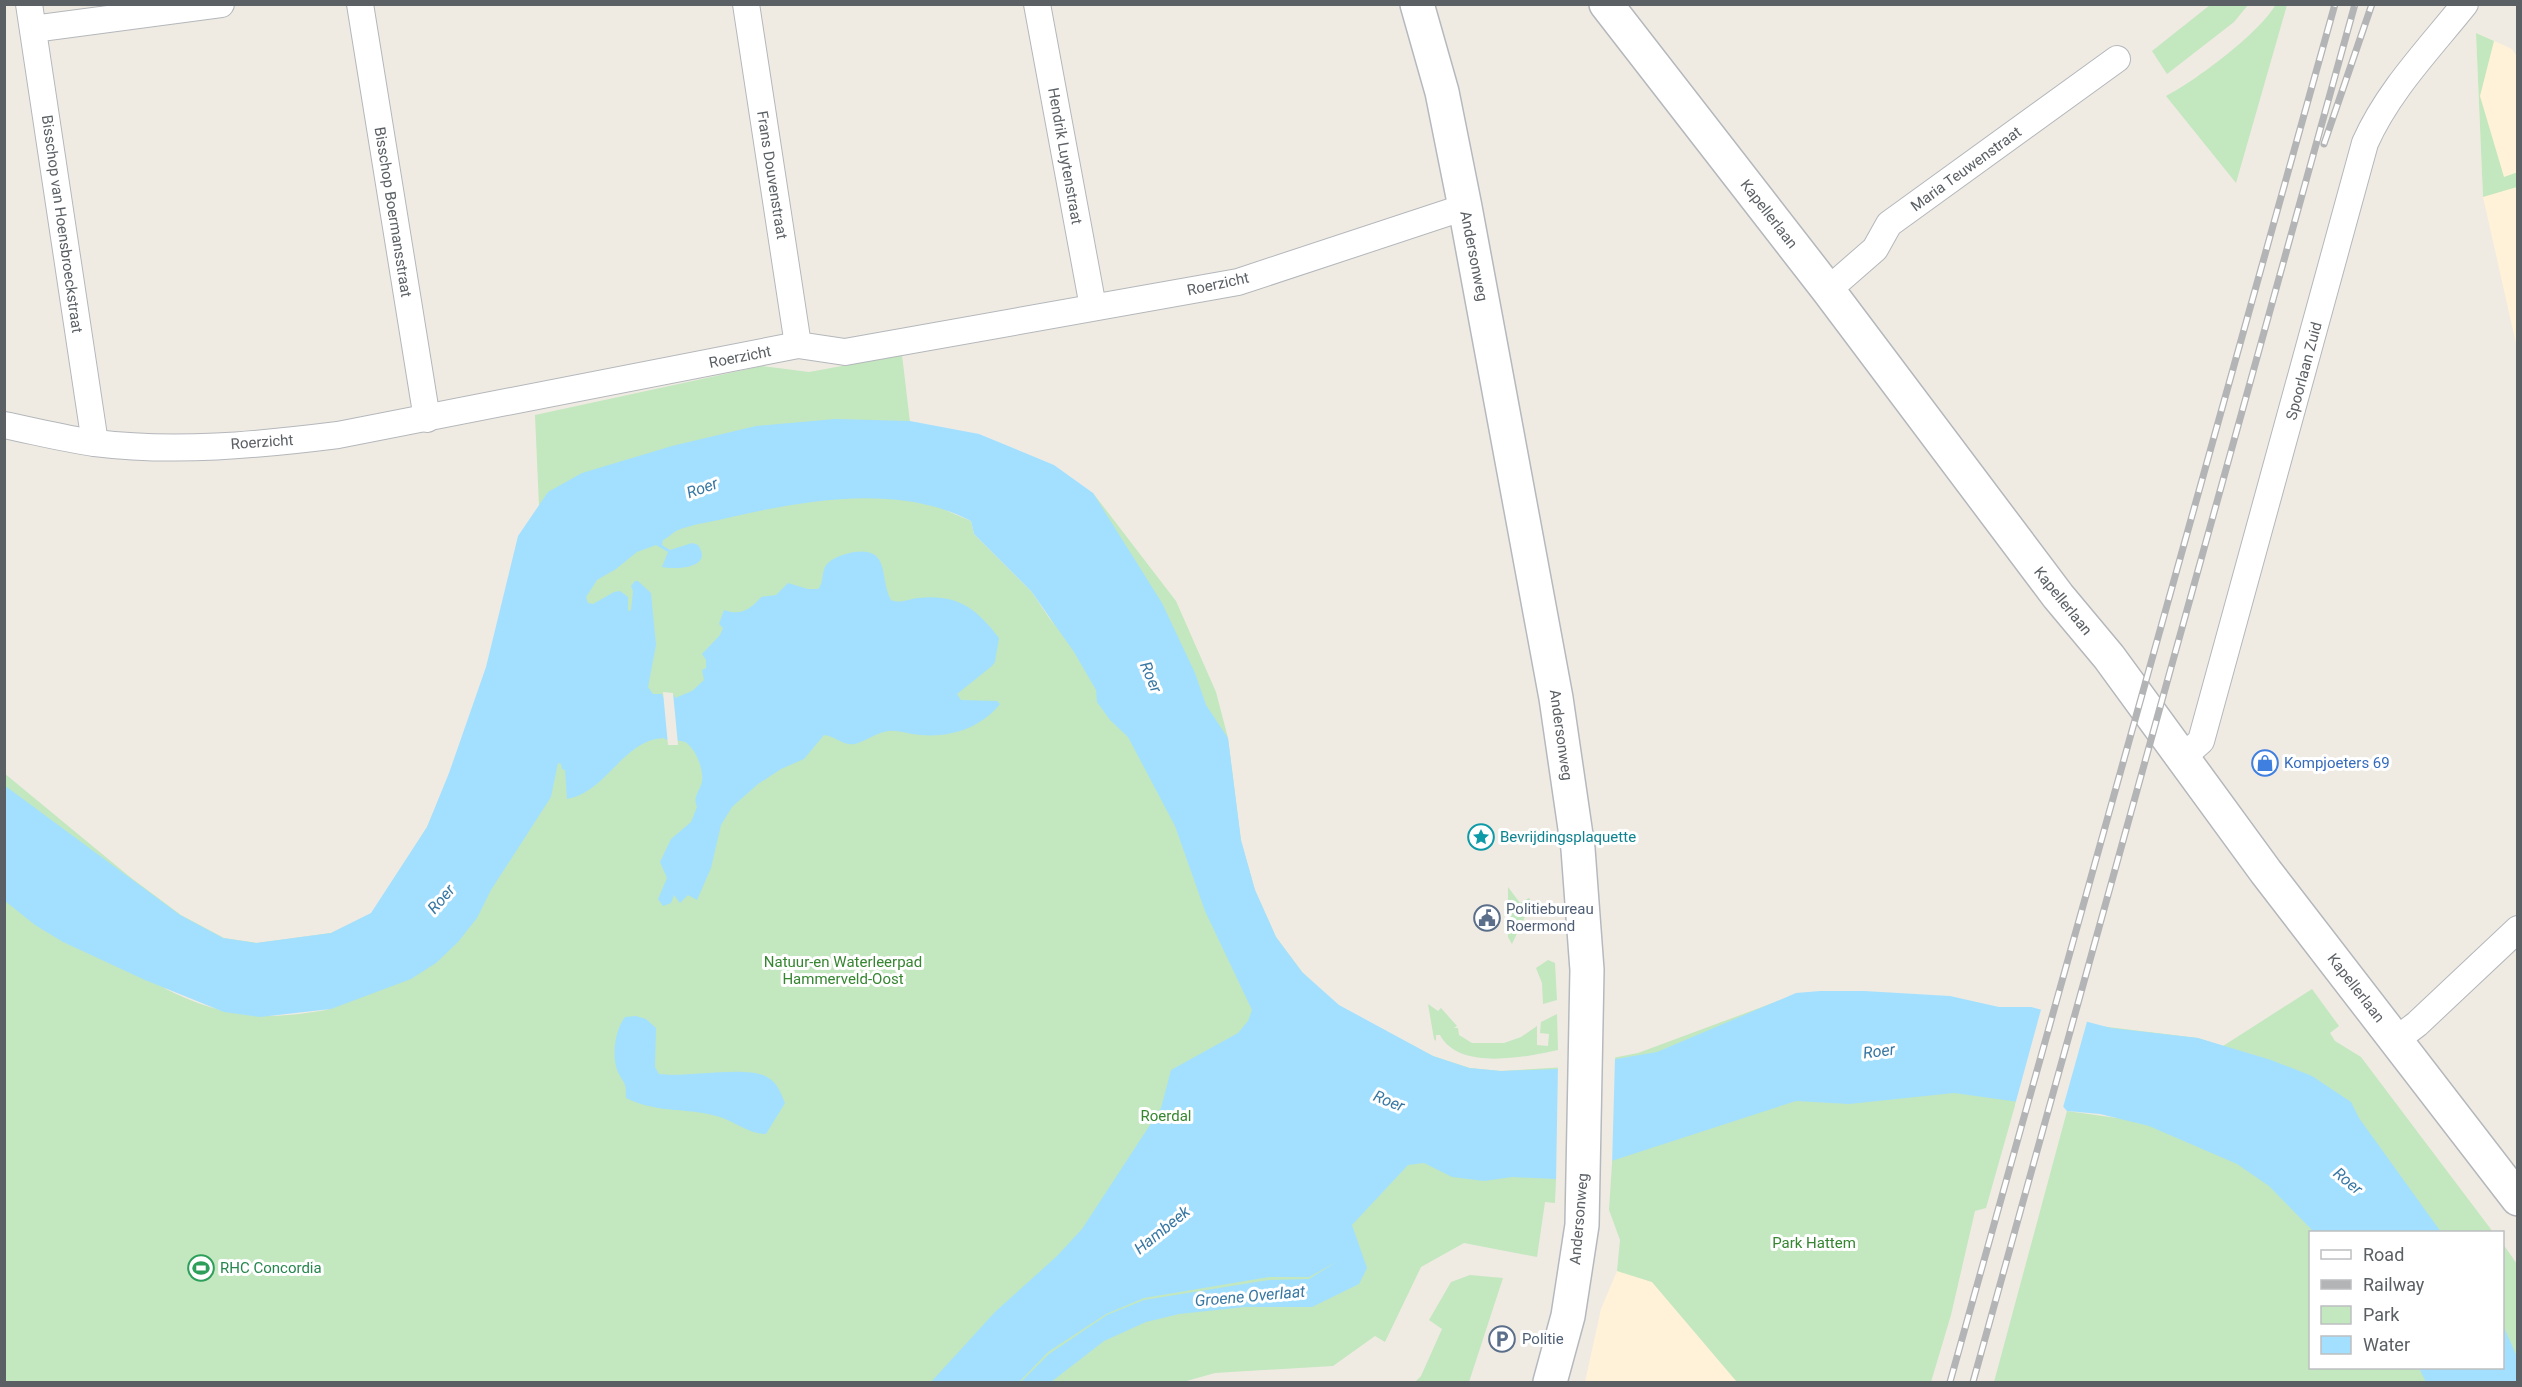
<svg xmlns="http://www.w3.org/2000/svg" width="2522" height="1387" font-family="Roboto,sans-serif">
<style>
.commercial{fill:#fff2d8}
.green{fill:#c3e7bf;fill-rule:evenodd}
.water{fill:#a3e0ff}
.pier{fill:#efebe3}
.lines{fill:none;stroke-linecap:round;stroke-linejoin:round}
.minor-casing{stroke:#b4b7bb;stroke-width:28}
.tertiary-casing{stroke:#b4b7bb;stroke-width:36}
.secondary-casing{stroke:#b5b9be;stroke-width:36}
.minor{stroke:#fff;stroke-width:26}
.tertiary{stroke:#fff;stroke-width:33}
.secondary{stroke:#fff;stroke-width:33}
.rail-casing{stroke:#b3b4b5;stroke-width:7}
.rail{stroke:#fff;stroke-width:4.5;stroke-dasharray:14;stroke-linecap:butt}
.labels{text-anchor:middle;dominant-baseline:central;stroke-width:6;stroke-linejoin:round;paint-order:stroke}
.street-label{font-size:15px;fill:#5b6065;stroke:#fff}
.shop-label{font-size:15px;fill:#366cbe;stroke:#fff;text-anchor:start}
.culture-label{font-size:15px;fill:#0d838f;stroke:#fff;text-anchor:start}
.service-label{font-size:15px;fill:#4e5e75;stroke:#fff;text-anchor:start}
.park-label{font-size:15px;fill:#368631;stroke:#fff}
.leisure-label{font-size:15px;fill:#27864d;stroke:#fff;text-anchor:start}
.water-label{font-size:16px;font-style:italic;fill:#3777a3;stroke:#fff}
</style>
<rect width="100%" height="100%" fill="#efebe3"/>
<g class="commercial">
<polygon points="2476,33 2512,49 2517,57 2517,348 2483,197"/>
<polygon points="1617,1271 1652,1282 1737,1382 1585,1382 1601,1309"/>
</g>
<g class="green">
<path d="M2276 4 2287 5 2236 183 2166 96C2195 81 2260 33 2276 4Z"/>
<polygon points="2210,5 2248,5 2234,22 2167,74 2152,51"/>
<polygon points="2476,33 2494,41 2480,96 2504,177 2518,172 2517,187 2483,197"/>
<path d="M902 355 910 422 1093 493 1176 601 1216 692 1228 738 1241 841 1255 890 1276 937 1303 973 1339 1006 1433 1056 1470 1068 1501 1071 1566 1067 1638 1053 1797 994 2067 1022 2198 1038 2223 1046 2312 989 2339 1026 2330 1033 2335 1041 2361 1057 2493 1232H2310V1368H2502L2503 1244 2517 1264V1382H1994L2067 1111 2117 1118 2120 1111 2016 1102 1986 1208 1975 1211 1951 1315 1931 1382H1737L1652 1282 1617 1271 1620 1240 1609 1210 1612 1163 1556 1179 1555 1203 1545 1202 1537 1257 1464 1243 1421 1267 1385 1342 1375 1336 1333 1366 1215 1373 1183 1382H5L4 773 130 877 181 915 224 938 257 943 331 933 372 913 427 827 450 773 487 667 539 506 535 415 762 366 809 372ZM945 510 972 518 1037 596 1054 625 1031 591 974 534 971 521ZM164 988 340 1005C328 1011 313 1012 299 1014 249 1020 209 1011 164 988Z"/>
<polygon points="1508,887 1520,903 1529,898 1532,902 1512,944 1508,937"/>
<polygon points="1548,960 1555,963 1557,1000 1543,1004 1542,983 1536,968"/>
<path d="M1428 1004 1438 1011 1441 1008 1457 1026 1454 1028H1458L1459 1035 1472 1043H1504L1521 1037 1537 1026V1045L1548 1046 1549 1034 1540 1033 1541 1022 1557 1014 1558 1050C1526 1057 1459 1071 1440 1035H1436V1041L1434 1039Z"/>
<polygon points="1470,1275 1503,1278 1469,1382 1415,1382 1421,1376 1442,1329 1429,1320 1451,1282"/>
</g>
<g class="water">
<path d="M835 419 910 421 979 434 1054 465 1093 493 1162 603 1195 673 1206 705 1228 738 1241 840 1255 890 1276 937 1302 972 1339 1005 1433 1056 1469 1068 1501 1071 1558 1069 1657 1052 1796 993 1820 991H1864L1950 996 1999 1007H2031L2111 1028 2198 1038 2271 1060 2312 1076 2351 1102 2359 1118 2441 1232H2314L2269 1186 2237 1164 2149 1126 2100 1114 2067 1111 2060 1103 2019 1102 1954 1093 1849 1104 1796 1101 1556 1179 1512 1177 1484 1181 1452 1177 1424 1163 1408 1165 1352 1225 1367 1268 1359 1284 1312 1307H1245L1179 1314 1146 1322 1104 1341 1051 1382H1021L1049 1354 1107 1315 1144 1300 1269 1280 1309 1279 1338 1261 1309 1277H1269L1144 1298 1106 1314 1048 1352 1019 1382H931L995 1312 1057 1256 1082 1229 1161 1108 1171 1070 1238 1033 1248 1021 1252 1010 1205 911 1175 826 1128 737 1110 720 1097 702 1096 690 1074 652 1031 591 974 534 971 521C899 483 804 500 727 518 712 522 693 524 678 530 672 533 668 538 663 540L662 545 670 550 692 543 698 545C714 568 676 570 662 567L668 552 656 545 637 552 616 569 597 580 586 597 588 603 593 604 614 592 620 591 628 597V611L631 610 633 591 631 586 635 581H638L651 593 656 645 648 687 653 694H662L663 697 674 695 675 698 692 691 704 680 702 670 706 668V660L702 654 720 635 723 628 719 624 724 610C740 616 750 610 761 597L776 595 788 583 808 589H818C825 582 820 571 828 563 834 557 845 554 854 552 891 547 879 578 891 600 901 604 908 599 918 598 957 594 975 607 999 638L995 662 992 666 957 694 961 700 997 701 1000 704C978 731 945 739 912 734 904 733 898 730 889 731 877 732 867 741 855 744 843 746 835 736 824 735L804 759 781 769 758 784 732 807 721 825 711 868 697 900 688 895 680 903 674 895 671 903 663 906 658 899 667 878 660 862 671 839 691 822 697 807C693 798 698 793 701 785 706 774 696 748 685 742 678 739 670 742 663 738 622 741 607 792 567 799L565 770 562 769 561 764 558 763 551 797 491 890 477 918 458 942 436 963 411 979 331 1009 260 1017 224 1012 145 980 63 942 35 925 5 901 4 785 180 915 223 938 256 943 331 933 371 913 427 827 449 773 486 667 518 536 548 492 582 473 672 446 756 426Z"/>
<path d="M636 1016 646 1019 656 1028 655 1067 659 1074C688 1078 745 1065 767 1077 777 1082 781 1093 785 1103L766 1134C751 1134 737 1124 723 1118 688 1106 661 1115 626 1098 626 1081 625 1086 618 1072 611 1057 615 1030 625 1017Z"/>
<polygon points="2503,1325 2517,1357 2517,1382 2426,1382 2419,1368 2502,1368"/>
</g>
<g class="pier">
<polygon points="663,692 673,693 678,745 668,745"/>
<polygon points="2042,1006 2088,1018 2062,1111 2058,1106 2015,1105"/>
<polygon points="1615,1057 1612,1165 1556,1182 1558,1066"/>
</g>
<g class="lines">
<g class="minor-casing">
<g id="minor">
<polyline points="29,4 95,443"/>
<polyline points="360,4 427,419"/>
<polyline points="746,4 798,345"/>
<polyline points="1037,4 1093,307"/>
<polyline points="33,29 221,4"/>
<polyline points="1828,290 1875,249 1889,224 2117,59"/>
<path d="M4 425C34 431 65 439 95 443 175 453 258 445 338 435L798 345 845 352 1238 282 1465 207"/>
<path d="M2184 756 2201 741 2365 143C2388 91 2429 49 2465 4"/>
<polyline points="2396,1040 2417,1024 2518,929"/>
</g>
</g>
<g class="tertiary-casing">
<polyline id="tertiary" points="1606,4 1828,290 2058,596 2109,657 2266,872 2518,1199"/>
</g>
<g class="secondary-casing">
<polyline id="secondary" points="1417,4 1442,92 1465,207 1556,698 1578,849 1587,970 1582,1225 1568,1316 1550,1382"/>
</g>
<use href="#minor" class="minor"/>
<use href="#tertiary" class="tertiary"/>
<use href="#secondary" class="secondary"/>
<g class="rail-casing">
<g id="rail">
<polyline points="2324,144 2372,4"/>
<polyline points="1950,1382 2335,4"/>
<polyline points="1973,1382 2355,4"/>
</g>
</g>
<use href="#rail" class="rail"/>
</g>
<defs>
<g id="shop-ring" transform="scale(1.35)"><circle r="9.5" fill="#fff" stroke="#3f7fe0" stroke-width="1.5"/><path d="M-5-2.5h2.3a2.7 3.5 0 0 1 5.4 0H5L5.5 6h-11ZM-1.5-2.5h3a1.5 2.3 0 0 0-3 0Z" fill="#3f7fe0"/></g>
<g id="sight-ring" transform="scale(1.35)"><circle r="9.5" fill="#fff" stroke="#0f9aa8" stroke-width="1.5"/><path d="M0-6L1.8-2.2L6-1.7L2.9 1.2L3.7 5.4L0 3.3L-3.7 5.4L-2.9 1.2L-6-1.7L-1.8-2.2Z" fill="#0f9aa8"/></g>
<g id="civic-ring" transform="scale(1.35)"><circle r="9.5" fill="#fff" stroke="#5c6f8a" stroke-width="1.5"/><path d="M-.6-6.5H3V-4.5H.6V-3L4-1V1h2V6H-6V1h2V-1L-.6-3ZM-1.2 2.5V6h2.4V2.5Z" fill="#5c6f8a"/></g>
<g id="stadium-ring" transform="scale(1.35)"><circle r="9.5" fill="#fff" stroke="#2e9e5b" stroke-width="1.5"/><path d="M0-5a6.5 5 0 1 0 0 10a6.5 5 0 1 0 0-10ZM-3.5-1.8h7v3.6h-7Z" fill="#2e9e5b"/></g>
<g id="parking-ring" transform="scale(1.35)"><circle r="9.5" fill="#fff" stroke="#5c6f8a" stroke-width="1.5"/><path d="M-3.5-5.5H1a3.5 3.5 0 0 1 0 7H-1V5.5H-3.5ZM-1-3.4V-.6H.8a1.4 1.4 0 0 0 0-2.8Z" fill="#5c6f8a"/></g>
</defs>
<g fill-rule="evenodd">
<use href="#shop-ring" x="2265" y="763"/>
<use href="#sight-ring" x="1481" y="837"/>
<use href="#civic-ring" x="1487" y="918"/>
<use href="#stadium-ring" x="201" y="1268"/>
<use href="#parking-ring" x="1502" y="1339"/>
</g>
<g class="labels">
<g class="street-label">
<text transform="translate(1065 156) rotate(80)">Hendrik Luytenstraat</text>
<text transform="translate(1966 169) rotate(-36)">Maria Teuwenstraat</text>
<text transform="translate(772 175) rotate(81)">Frans Douvenstraat</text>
<text transform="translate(393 212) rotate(81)">Bisschop Boermansstraat</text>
<text transform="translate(1769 214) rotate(52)">Kapellerlaan</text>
<text transform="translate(62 224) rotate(82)">Bisschop van Hoensbroeckstraat</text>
<text transform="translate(1474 256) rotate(79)">Andersonweg</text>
<text transform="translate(1218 284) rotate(-12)">Roerzicht</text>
<text transform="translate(740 357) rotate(-11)">Roerzicht</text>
<text transform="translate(2304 371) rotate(-75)">Spoorlaan Zuid</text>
<text transform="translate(262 442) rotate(-4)">Roerzicht</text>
<text transform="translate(2063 601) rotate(51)">Kapellerlaan</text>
<text transform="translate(1561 735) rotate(82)">Andersonweg</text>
<text transform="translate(2356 988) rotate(52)">Kapellerlaan</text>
<text transform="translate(1579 1219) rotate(-85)">Andersonweg</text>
</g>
<g class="shop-label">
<text x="2284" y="763">Kompjoeters 69</text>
</g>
<g class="culture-label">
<text x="1500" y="837">Bevrijdingsplaquette</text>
</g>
<g class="service-label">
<text x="1506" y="909">Politiebureau<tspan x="1506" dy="17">Roermond</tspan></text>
<text x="1522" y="1339">Politie</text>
</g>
<g class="park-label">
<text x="843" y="962">Natuur-en Waterleerpad<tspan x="843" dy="17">Hammerveld-Oost</tspan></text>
<text x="1166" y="1116">Roerdal</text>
<text x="1814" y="1243">Park Hattem</text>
</g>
<g class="leisure-label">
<text x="220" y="1268">RHC Concordia</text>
</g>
<g class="water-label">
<text transform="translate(702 488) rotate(-20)">Roer</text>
<text transform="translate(1151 677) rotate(67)">Roer</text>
<text transform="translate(441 899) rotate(-49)">Roer</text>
<text transform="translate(1879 1051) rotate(-7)">Roer</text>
<text transform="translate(1389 1101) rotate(22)">Roer</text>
<text transform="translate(2348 1181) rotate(40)">Roer</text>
<text transform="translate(1162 1230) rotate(-39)">Hambeek</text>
<text transform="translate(1250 1296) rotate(-5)">Groene Overlaat</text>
</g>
</g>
<rect width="2522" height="1387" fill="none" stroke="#5b6065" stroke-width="12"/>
<rect x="2309" y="1231" width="195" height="138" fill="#ffffff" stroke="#bdbfc1" stroke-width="1.5"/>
<rect x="2321" y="1250" width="30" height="9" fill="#ffffff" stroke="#bdbfc1" stroke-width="1.5"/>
<text x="2363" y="1261" font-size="18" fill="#5b6065">Road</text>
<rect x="2321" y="1280" width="30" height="9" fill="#b3b4b5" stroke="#bdbfc1" stroke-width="1.5"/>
<text x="2363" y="1291" font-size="18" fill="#5b6065">Railway</text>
<rect x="2321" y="1306" width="30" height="18" fill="#c3e7bf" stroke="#bdbfc1" stroke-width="1.5"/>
<text x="2363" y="1321" font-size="18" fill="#5b6065">Park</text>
<rect x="2321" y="1336" width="30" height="18" fill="#a3e0ff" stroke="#bdbfc1" stroke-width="1.5"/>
<text x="2363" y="1351" font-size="18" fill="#5b6065">Water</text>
</svg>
